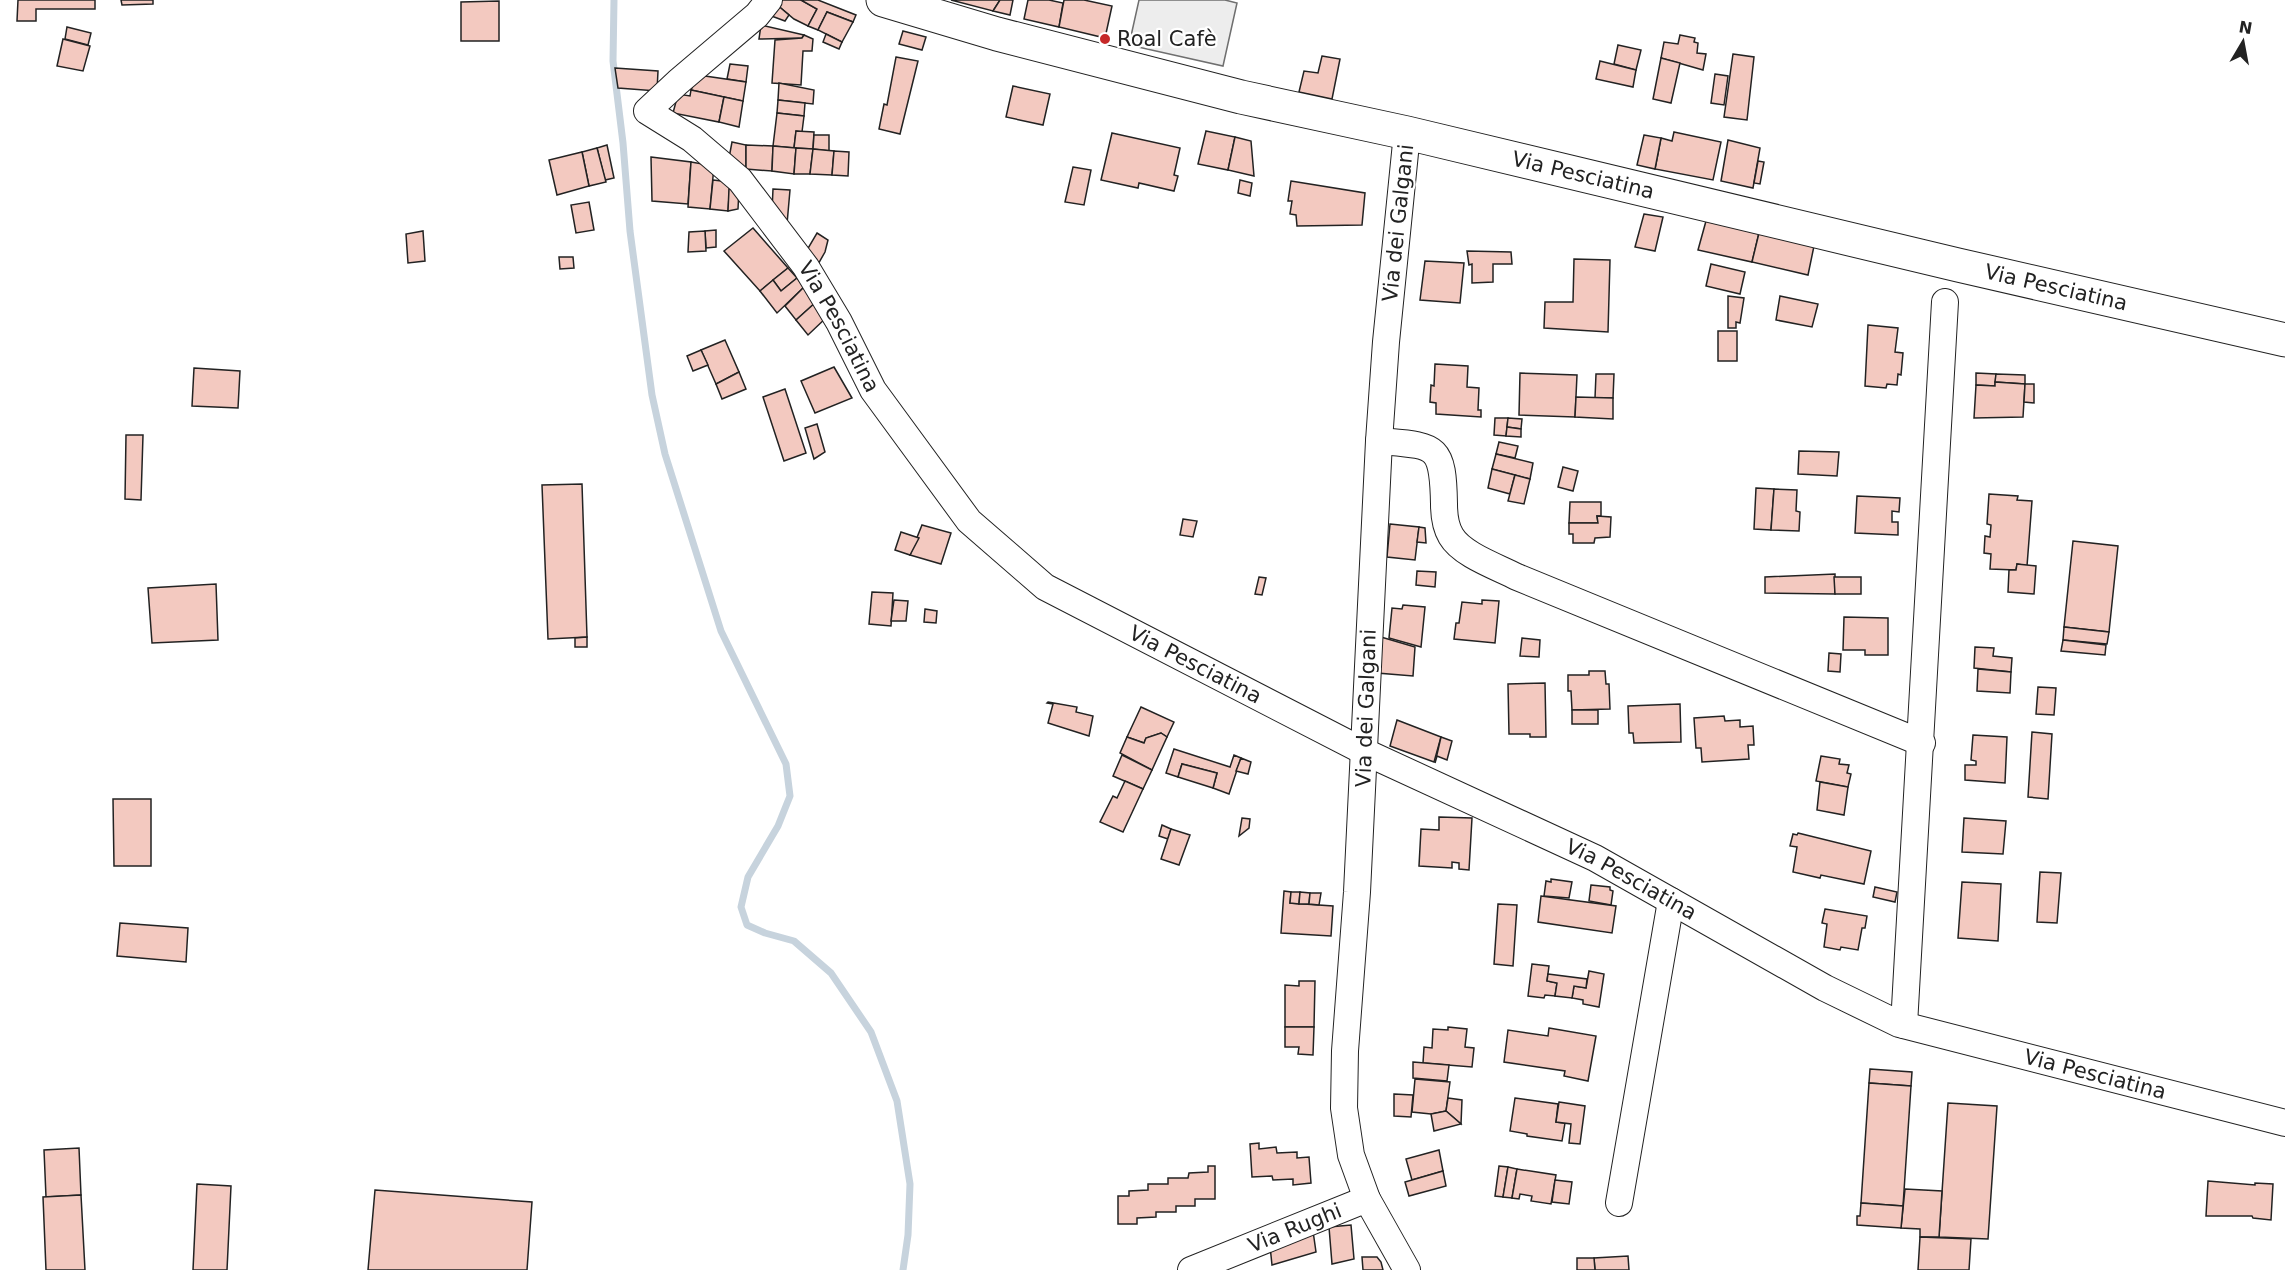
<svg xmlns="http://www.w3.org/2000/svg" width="2285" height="1270" font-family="'DejaVu Sans',sans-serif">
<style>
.parking{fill:#ededed;stroke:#6f6f6f;stroke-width:1.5}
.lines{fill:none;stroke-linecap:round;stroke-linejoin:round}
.stream{stroke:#c7d3dd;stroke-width:7}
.building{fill:#f3c9c0;stroke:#222;stroke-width:1.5}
.minor-casing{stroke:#222;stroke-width:28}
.major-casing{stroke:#222;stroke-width:35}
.minor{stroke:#fff;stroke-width:26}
.major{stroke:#fff;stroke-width:33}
.poi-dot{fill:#c62828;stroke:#fff;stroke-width:2}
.labels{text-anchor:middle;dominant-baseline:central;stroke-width:4.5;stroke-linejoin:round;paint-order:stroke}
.poi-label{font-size:21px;fill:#222;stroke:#fff;text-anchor:start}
.street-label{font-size:21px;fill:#222;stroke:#fff}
</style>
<rect width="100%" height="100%" fill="#fff"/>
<polygon class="parking" points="1139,0 1225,0 1237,3 1223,66 1129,45"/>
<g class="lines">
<polyline class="stream" points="614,0 613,61 623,143 630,231 652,395 665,454 721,631 786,764 790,796 778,826 748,877 741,907 747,925 765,933 794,941 831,973 871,1032 897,1101 910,1184 908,1235 903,1270"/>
</g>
<g class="building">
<polygon points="18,0 95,0 95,9 36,9 36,21 17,21"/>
<polygon points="121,0 153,0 153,4 122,5"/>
<polygon points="781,0 801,0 817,9 808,26 794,19 776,4"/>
<polygon points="801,0 818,0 856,15 853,22 827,12 818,30 808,26 817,9"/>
<polygon points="951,0 1000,0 993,11"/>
<polygon points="1000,0 1013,0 1010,15 993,11"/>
<polygon points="1028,0 1049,0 1063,3 1059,27 1024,19"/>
<polygon points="1064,0 1084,0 1112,6 1105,38 1059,27"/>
<polygon points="499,1 499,41 461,41 461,2"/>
<polygon points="776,4 789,15 785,21 766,14"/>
<polygon points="827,12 853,22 842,42 818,30"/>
<polygon points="761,25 804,35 802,38 759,39"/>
<polygon points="67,27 91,33 88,45 65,39"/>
<polygon points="903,31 926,37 922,50 899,44"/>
<polygon points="826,34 842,42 839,49 823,42"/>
<polygon points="804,35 813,39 812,51 803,51 801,85 772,83 775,40 802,38"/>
<polygon points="1680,35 1695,38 1694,42 1698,43 1697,53 1706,54 1703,70 1661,58 1664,42 1678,44"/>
<polygon points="63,39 90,46 83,71 57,66"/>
<polygon points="1618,45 1641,50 1636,70 1614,64"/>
<polygon points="1733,54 1754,57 1747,120 1724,117"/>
<polygon points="1322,56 1340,59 1332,99 1299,92 1304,71 1318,73"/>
<polygon points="896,57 918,61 900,134 879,129 884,104 887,105"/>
<polygon points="1661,58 1680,63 1671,103 1653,99"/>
<polygon points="1600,61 1636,70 1633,87 1596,79"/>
<polygon points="730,64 748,66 746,82 727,79"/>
<polygon points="615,68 658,71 657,91 618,88"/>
<polygon points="1715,74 1728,76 1724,105 1711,103"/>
<polygon points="698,75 746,82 743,101 691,90"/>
<polygon points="779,83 814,90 813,104 778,100"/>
<polygon points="1013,86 1050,94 1043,125 1006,117"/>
<polygon points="691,90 724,97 719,122 673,113 678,94 690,96"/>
<polygon points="724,97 743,101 739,127 719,122"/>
<polygon points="778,100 805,103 804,116 777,113"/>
<polygon points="777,113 804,116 802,132 796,131 794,148 773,146"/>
<polygon points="796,131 814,132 813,149 794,148"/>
<polygon points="1206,131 1235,137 1228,170 1198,164"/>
<polygon points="1674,132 1721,142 1713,180 1655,169 1661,138 1672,141"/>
<polygon points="1112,133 1180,148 1174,175 1178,176 1174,191 1139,183 1138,188 1101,180"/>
<polygon points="814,135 829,135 829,151 813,149"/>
<polygon points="1644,135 1661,138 1655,169 1637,165"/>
<polygon points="1235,137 1251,141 1254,176 1228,170"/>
<polygon points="1728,140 1760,148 1753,188 1721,181"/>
<polygon points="732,142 746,145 746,169 729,158"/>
<polygon points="607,145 614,178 605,180 597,148"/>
<polygon points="746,145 773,146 772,171 746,169"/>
<polygon points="773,146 796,148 794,174 772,171"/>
<polygon points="597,148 606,182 589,186 582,152"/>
<polygon points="796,148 813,149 810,174 794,174"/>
<polygon points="813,149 834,151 832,175 810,174"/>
<polygon points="834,151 849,152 848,176 832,175"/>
<polygon points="582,152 589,186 557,195 549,160"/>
<polygon points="651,157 691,162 688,204 652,201"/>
<polygon points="1758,161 1764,162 1760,184 1754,183"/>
<polygon points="691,162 714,166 710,209 688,207"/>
<polygon points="1073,167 1091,170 1084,205 1065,202"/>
<polygon points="713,180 730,182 728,211 710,209"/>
<polygon points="1240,180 1252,183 1250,196 1238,193"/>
<polygon points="1291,181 1365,193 1362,225 1297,226 1296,215 1290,214 1292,201 1288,201"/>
<polygon points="729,189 739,189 738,209 728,211"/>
<polygon points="773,189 790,190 787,224 772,211"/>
<polygon points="589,202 594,230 576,233 571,205"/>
<polygon points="1644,214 1663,217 1655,251 1635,247"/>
<polygon points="1706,221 1759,233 1752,262 1698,250"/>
<polygon points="753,228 788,268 760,291 724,251"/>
<polygon points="716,230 716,247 706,248 705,231"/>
<polygon points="423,231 425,261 408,263 406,234"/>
<polygon points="705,231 706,251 688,252 689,232"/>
<polygon points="817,233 828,240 825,252 817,266 804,255"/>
<polygon points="1759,233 1814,246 1808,275 1752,262"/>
<polygon points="1467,251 1511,252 1512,264 1493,264 1493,282 1472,283 1472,264 1469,265"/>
<polygon points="559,257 573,257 574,268 560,269"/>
<polygon points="1574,259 1610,260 1608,332 1544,328 1545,302 1573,302"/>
<polygon points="1425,261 1464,263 1460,303 1420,300"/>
<polygon points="1711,264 1745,272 1740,294 1706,286"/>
<polygon points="788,268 797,278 781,291 773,280"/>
<polygon points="797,278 804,287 777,313 760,291 773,280 781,291"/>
<polygon points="804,287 816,302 796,320 785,306"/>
<polygon points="1728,296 1744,298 1740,323 1736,322 1736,328 1728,328"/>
<polygon points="1780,296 1818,304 1812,327 1776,320"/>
<polygon points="816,302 828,316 808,335 796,320"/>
<polygon points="1868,325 1898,328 1895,352 1903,353 1901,375 1898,374 1897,385 1887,384 1886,388 1865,386"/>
<rect x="1718" y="331" width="19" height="30"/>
<polygon points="725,340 739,372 716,384 701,350"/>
<polygon points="701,350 708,365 693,371 687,356"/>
<polygon points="1435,364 1468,366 1467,387 1479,388 1478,410 1481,410 1481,417 1436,414 1436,403 1430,402 1431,385 1434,386"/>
<polygon points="834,367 852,398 815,413 801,381"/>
<polygon points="194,368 240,371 238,408 192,406"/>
<polygon points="739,372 746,389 722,399 716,384"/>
<polygon points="1520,373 1577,375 1575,417 1519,415"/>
<polygon points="1976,373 1996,374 1995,386 1976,385"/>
<polygon points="1596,374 1614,374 1613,398 1595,398"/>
<polygon points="1996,374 2025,375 2025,384 1995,382"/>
<polygon points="1995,382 2025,384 2023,417 1974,418 1976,385 1995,386"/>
<polygon points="2025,384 2034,384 2034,403 2024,402"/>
<polygon points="785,389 806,453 784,461 763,397"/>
<polygon points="1576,397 1613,398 1613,419 1575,417"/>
<polygon points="1495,418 1508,418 1506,436 1494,435"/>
<polygon points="1508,418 1522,419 1521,429 1507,427"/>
<polygon points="817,424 825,452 814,459 805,428"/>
<polygon points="1507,427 1521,429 1521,437 1506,436"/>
<polygon points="126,435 143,435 141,500 125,499"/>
<polygon points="1499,442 1518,446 1515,458 1496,454"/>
<polygon points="1799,451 1839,452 1837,476 1798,474"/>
<polygon points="1496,454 1533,463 1530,479 1492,469"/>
<polygon points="1563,467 1578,471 1573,491 1558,487"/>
<polygon points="1492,469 1515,475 1510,494 1488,488"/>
<polygon points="1515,475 1530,479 1524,504 1508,501"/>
<polygon points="582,484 587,637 548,639 542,485"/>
<polygon points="1756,488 1774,489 1771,530 1754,529"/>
<polygon points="1774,489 1797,490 1796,511 1800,512 1799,531 1771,530"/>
<polygon points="1989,494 2018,496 2017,500 2032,501 2027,566 2017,564 2016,570 1990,569 1991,554 1984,553 1985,536 1990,537 1991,525 1987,524"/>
<polygon points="1857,496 1900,498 1899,512 1892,511 1892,522 1898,522 1898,535 1855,533"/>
<polygon points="1570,502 1601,502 1601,516 1597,516 1598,523 1569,523"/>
<polygon points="1597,516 1611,517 1610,537 1595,538 1594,543 1573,543 1573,534 1569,534 1569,523 1598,523"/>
<polygon points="1183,519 1197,521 1193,537 1180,535"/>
<polygon points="1390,524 1419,527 1415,560 1387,557"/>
<polygon points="922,525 951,533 941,564 910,555"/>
<polygon points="1419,527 1425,528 1426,543 1417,542"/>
<polygon points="901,532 919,538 910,555 895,550"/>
<polygon points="2073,541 2118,546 2109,632 2064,627"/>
<polygon points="2017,564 2036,566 2034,594 2008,592 2009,570 2016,570"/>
<polygon points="1417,571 1436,572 1435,587 1416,585"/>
<polygon points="1835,574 1835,594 1765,593 1765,577"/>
<polygon points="1259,577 1266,578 1262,595 1255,594"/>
<polygon points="1834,577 1861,577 1861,594 1835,594"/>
<polygon points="216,584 218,640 152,643 148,588"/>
<polygon points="872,592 893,593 891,626 869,624"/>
<polygon points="894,600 908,601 906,621 891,621"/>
<polygon points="1482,600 1499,601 1495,643 1454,639 1456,623 1459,623 1462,602 1482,604"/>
<polygon points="1403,605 1425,607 1421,647 1389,638 1392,608 1402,609"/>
<polygon points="925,609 937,611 936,623 924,622"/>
<polygon points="1844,617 1888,618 1888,655 1865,655 1865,650 1843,650"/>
<polygon points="2064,627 2109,632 2107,644 2063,640"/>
<polygon points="587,637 587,647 575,647 575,638"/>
<polygon points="1381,637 1415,647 1413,676 1377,673"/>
<polygon points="1522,638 1540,640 1539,657 1520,656"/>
<polygon points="2063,640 2106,645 2105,655 2061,651"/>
<polygon points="1975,647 1994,648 1993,656 2012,658 2011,672 1974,668"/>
<polygon points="1829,653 1841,654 1840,672 1828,671"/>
<polygon points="1978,669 2011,672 2010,693 1977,691"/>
<polygon points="1589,671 1605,671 1606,684 1609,684 1610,709 1572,710 1571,691 1568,691 1568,675 1589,675"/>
<polygon points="1545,683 1546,737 1530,737 1530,734 1509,734 1508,684"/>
<polygon points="2038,687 2056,688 2054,715 2036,714"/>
<polygon points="1048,702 1077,707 1076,712 1093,716 1089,736 1048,723 1053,704 1047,703"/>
<polygon points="1680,704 1681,742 1634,743 1633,733 1629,733 1628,706"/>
<polygon points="1141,707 1174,722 1167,737 1161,733 1146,738 1144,743 1127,737"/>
<rect x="1572" y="710" width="26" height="14"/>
<polygon points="1724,716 1725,721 1740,720 1740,727 1753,726 1754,745 1748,745 1749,759 1702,762 1701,748 1696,748 1694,718"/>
<polygon points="1397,720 1441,737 1434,762 1390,746"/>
<polygon points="2032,732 2052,734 2048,799 2028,797"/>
<polygon points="1161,733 1167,737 1152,770 1120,753 1127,737 1144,743 1146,738"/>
<polygon points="1973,735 2007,737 2005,783 1965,780 1965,765 1976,765 1976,761 1971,760"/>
<polygon points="1441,737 1452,741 1447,760 1437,756 1435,763"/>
<polygon points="1174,749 1230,767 1234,755 1241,758 1229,794 1213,788 1217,773 1182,764 1178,777 1166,773"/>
<polygon points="1122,755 1152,770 1143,789 1113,776"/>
<polygon points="1821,756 1840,759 1839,764 1849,765 1847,773 1851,774 1848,787 1816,781"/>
<polygon points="1241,758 1251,762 1248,774 1236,771"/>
<polygon points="1182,764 1217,773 1213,788 1178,777"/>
<polygon points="1125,781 1143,789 1123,832 1100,822 1113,796 1117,798"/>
<polygon points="1820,782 1848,787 1844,815 1817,810"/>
<polygon points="113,799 151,799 151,866 114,866"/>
<polygon points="1439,817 1472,818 1469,870 1459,869 1459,863 1452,862 1452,868 1419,866 1421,829 1439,830"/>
<polygon points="1242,818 1250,819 1249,828 1239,836"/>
<polygon points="1964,818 2006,821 2003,854 1962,852"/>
<polygon points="1162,825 1171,829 1168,839 1159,836"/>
<polygon points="1171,829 1190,835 1179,865 1161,859"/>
<polygon points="1798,833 1871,851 1864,884 1821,875 1820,878 1793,872 1797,847 1790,846 1793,834 1797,835"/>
<polygon points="2040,872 2061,873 2057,923 2037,922"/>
<polygon points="1551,879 1572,882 1569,898 1544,896 1546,881 1551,882"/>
<polygon points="1962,882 2001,884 1998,941 1958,938"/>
<polygon points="1591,885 1610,887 1610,890 1613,891 1611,905 1589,901"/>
<polygon points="1875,887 1897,892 1895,902 1873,897"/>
<polygon points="1284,891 1291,892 1290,903 1333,906 1331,936 1281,933"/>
<polygon points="1291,892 1300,892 1299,904 1290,903"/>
<polygon points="1300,892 1310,893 1309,904 1299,904"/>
<polygon points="1310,893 1321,893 1319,905 1309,904"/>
<polygon points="1541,896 1616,906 1612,933 1538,922"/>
<polygon points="1498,904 1517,905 1513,966 1494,964"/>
<polygon points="1825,909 1867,916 1865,928 1862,928 1858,950 1841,947 1840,950 1824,947 1827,924 1822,923"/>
<polygon points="120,923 188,928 186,962 117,956"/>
<polygon points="1532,964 1549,966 1547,981 1557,983 1555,996 1545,995 1544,998 1528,996"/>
<polygon points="1589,971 1604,974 1599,1007 1583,1004 1583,1000 1572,998 1574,986 1586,988"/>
<polygon points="1548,974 1587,979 1586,988 1574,986 1572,998 1555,996 1557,983 1547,981"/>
<polygon points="1299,981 1315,981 1314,1027 1285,1027 1285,985 1299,986"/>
<polygon points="1285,1027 1314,1027 1313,1055 1298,1054 1299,1047 1285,1047"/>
<polygon points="1448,1027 1467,1029 1465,1047 1474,1048 1472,1067 1423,1063 1424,1047 1432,1048 1433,1029 1448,1030"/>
<polygon points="1549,1028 1596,1036 1588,1081 1564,1076 1565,1071 1504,1062 1508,1030 1548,1036"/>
<polygon points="1413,1062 1449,1065 1447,1081 1413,1078"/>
<polygon points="1870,1069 1912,1072 1911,1086 1869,1083"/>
<polygon points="1415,1079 1450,1082 1446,1111 1431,1114 1412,1112"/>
<polygon points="1869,1083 1911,1086 1903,1206 1861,1203"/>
<polygon points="1394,1094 1413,1095 1411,1117 1394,1116"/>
<polygon points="1448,1098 1462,1100 1461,1124 1446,1111"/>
<polygon points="1515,1098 1558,1104 1556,1122 1565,1123 1562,1141 1527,1136 1527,1134 1510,1131"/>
<polygon points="1559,1102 1585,1106 1580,1144 1569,1143 1571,1124 1556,1122"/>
<polygon points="1948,1103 1997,1106 1988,1239 1939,1237"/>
<polygon points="1446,1111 1461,1124 1434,1131 1431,1114"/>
<polygon points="1259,1143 1259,1149 1276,1147 1277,1153 1297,1152 1297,1158 1309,1157 1311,1183 1293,1185 1293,1179 1273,1180 1272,1176 1252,1177 1250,1144"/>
<polygon points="79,1148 81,1195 46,1197 44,1150"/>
<polygon points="1439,1150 1443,1171 1412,1180 1406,1159"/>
<polygon points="1208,1166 1215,1166 1215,1199 1195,1199 1195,1206 1176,1206 1176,1212 1156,1212 1156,1217 1137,1218 1137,1224 1118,1224 1118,1196 1129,1196 1129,1191 1148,1190 1148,1184 1168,1184 1168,1178 1188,1178 1189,1173 1208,1172"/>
<polygon points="1499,1166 1508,1167 1503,1197 1495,1196"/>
<polygon points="1508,1167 1517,1169 1512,1198 1503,1197"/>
<polygon points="1517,1169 1556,1175 1551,1204 1531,1201 1532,1196 1520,1194 1519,1199 1512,1198"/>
<polygon points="1443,1171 1446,1186 1409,1196 1405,1182"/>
<polygon points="1555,1180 1572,1182 1569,1204 1552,1202"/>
<polygon points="2208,1181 2255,1185 2255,1183 2273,1184 2271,1220 2253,1218 2252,1216 2206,1216"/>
<polygon points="197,1184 231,1186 227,1270 193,1270"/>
<polygon points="1905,1189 1942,1191 1939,1237 1920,1237 1920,1229 1901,1228"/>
<polygon points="375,1190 532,1202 527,1270 368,1270"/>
<polygon points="81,1195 85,1270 46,1270 43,1197"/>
<polygon points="1861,1203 1903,1206 1901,1228 1857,1225 1857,1216 1860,1216"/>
<polygon points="1351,1225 1354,1259 1332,1264 1329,1227"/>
<polygon points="1313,1231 1316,1252 1272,1265 1270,1246"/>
<polygon points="1920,1237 1971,1239 1969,1270 1918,1270"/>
<polygon points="1628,1256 1629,1270 1595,1270 1594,1258"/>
<polygon points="1362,1257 1377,1257 1381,1262 1383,1270 1363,1270"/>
<polygon points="1577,1258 1594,1258 1595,1270 1577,1270"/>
</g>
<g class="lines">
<g class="minor-casing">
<g id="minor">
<path id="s1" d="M769 0 757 15 678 82 647 111 692 139 740 180 806 267 839 322 873 390 969 521 1045 587 1365 752 1595 858 1825 988 1899 1024 2285 1123"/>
<polyline points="1407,133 1386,342 1379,441 1357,892 1345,1051 1344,1108 1351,1155 1367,1199 1407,1270"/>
<path d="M1379 441C1436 446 1443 443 1444 504 1444 515 1445 526 1451 536 1462 555 1498 567 1517 577L1922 743"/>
<polyline points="1904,1025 1945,302"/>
<polyline points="1619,1203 1671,901"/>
<path id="s2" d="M1191 1270 1367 1199"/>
</g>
</g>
<g class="major-casing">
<g id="major">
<path id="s3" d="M883 0 997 34 1241 97 1407 133 1958 265 2285 340"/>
</g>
</g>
<use href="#minor" class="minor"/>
<use href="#major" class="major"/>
</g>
<circle class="poi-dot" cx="1105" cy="39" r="6"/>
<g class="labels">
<g class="poi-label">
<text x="1117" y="39">Roal Cafè</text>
</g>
<g class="street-label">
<text stroke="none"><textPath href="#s3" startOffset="722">Via Pesciatina</textPath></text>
<text transform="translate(1398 223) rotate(-84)">Via dei Galgani</text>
<text stroke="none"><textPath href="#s3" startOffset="1208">Via Pesciatina</textPath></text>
<text stroke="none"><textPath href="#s1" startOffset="459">Via Pesciatina</textPath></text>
<text stroke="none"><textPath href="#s1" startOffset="963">Via Pesciatina</textPath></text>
<text transform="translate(1366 708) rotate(-88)">Via dei Galgani</text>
<text stroke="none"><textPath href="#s1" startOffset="1449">Via Pesciatina</textPath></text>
<text stroke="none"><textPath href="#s1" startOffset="1956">Via Pesciatina</textPath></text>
<text stroke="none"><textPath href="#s2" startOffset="112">Via Rughi</textPath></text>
</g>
</g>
<g transform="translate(2243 42) rotate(10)" stroke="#ffffff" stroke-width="4.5" paint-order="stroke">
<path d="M0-4.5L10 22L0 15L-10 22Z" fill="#222222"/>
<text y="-9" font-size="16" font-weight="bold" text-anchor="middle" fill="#222222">N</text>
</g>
</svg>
